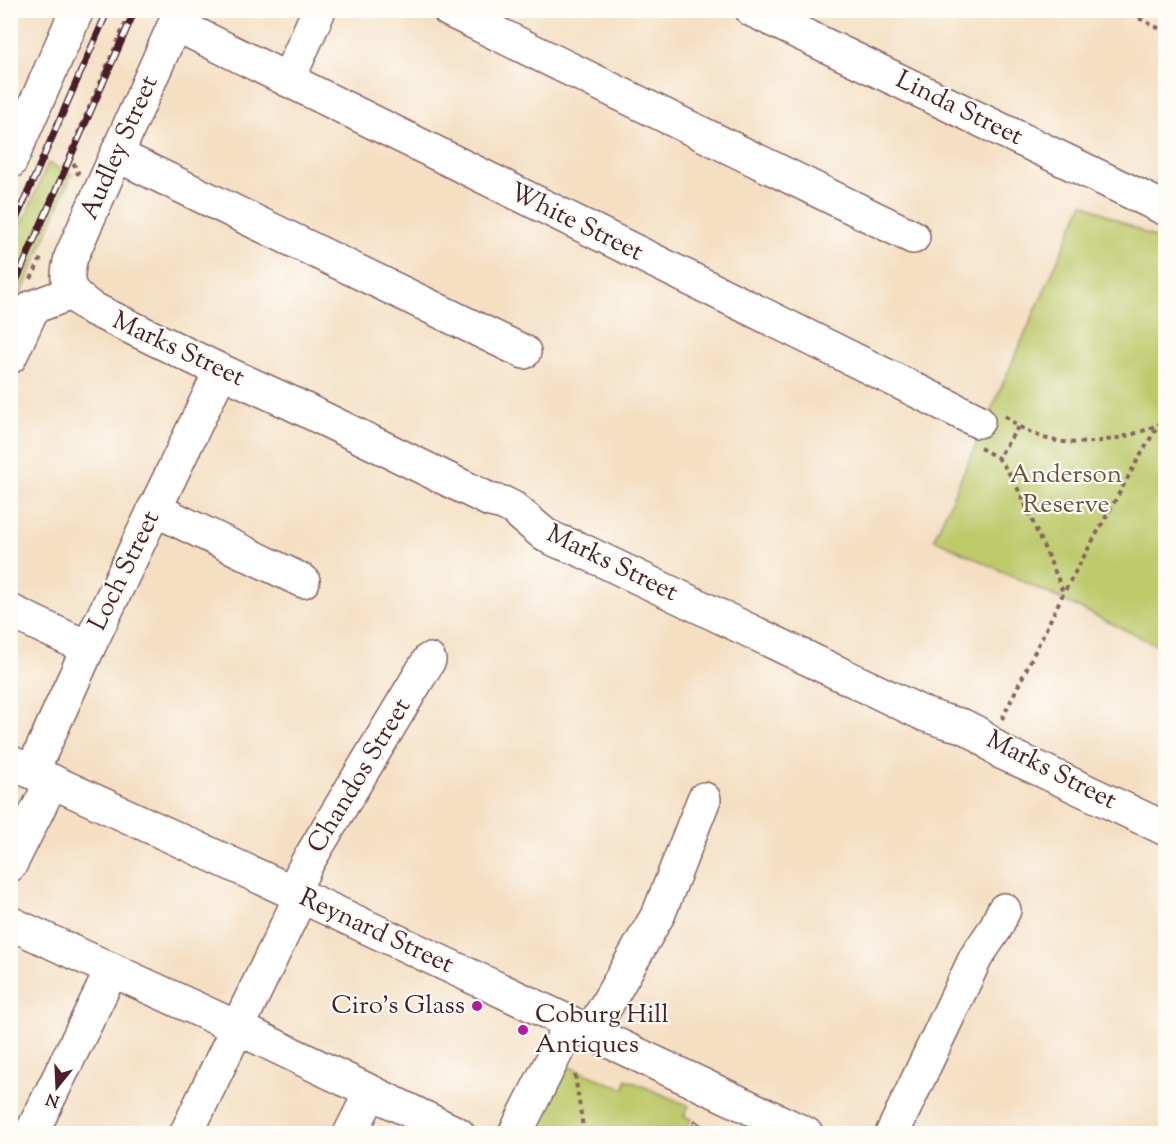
<svg xmlns="http://www.w3.org/2000/svg" width="1176" height="1144" font-family="'Sorts Mill Goudy',serif">
<style>
.green{fill:#bdc96a;stroke:#84744a;stroke-width:1.5}
.building{fill:#f39f84}
.lines{fill:none;stroke-linecap:round;stroke-linejoin:round}
.minor-casing{stroke:#866260;stroke-width:36}
.path{stroke:#866260;stroke-width:4;stroke-dasharray:4.5 4.5;stroke-linecap:butt}
.minor{stroke:#fff;stroke-width:33}
.rail-casing{stroke:#4a1f2b;stroke-width:7}
.rail{stroke:#fdfcf7;stroke-width:4.5;stroke-dasharray:14;stroke-linecap:butt}
.poi-dot{fill:#b5179e;stroke:#fdfcf7;stroke-width:2}
.labels{text-anchor:middle;dominant-baseline:central;stroke-width:4.5;stroke-linejoin:round;paint-order:stroke}
.street-label{font-size:26px;fill:#4a1f2b;stroke:#fdfcf7}
.park-label{font-size:26px;fill:#6c523e;stroke:#fdfcf7}
.poi-label{font-size:26px;fill:#4a1f2b;stroke:#fdfcf7;text-anchor:end}
</style>
<rect width="100%" height="100%" fill="#fdfcf7"/>
<filter id="ink" filterUnits="userSpaceOnUse"><feTurbulence type="fractalNoise" baseFrequency=".0167" numOctaves="2"/><feDisplacementMap in="SourceGraphic" scale="12" xChannelSelector="R" yChannelSelector="G"/><feConvolveMatrix kernelMatrix="1 2 1 2 8 2 1 2 1" color-interpolation-filters="sRGB"/></filter>
<filter id="wash" filterUnits="userSpaceOnUse"><feTurbulence type="fractalNoise" baseFrequency=".008" numOctaves="4" result="noise"/><feDisplacementMap in="SourceGraphic" scale="24" xChannelSelector="R" yChannelSelector="G"/><feGaussianBlur stdDeviation="1.35" result="paint"/><feColorMatrix in="noise" values="0 0 0 0 0 0 0 0 0 0 0 0 0 0 0 0 0 1.4 0 .05"/><feComposite in="paint" operator="in"/></filter>
<g filter="url(#wash)">
<rect width="100%" height="100%" fill="#f4dfc3"/>
<g class="green">
<polygon points="48,163 72,174 11,318 11,250"/>
<polygon points="1083,203 1165,243 1165,649 934,539"/>
<polygon points="567,1066 624,1089 626,1079 689,1106 684,1116 691,1119 684,1133 533,1134"/>
</g>
<g id="blocks">
<polygon class="building" points="695,1120 712,1134 689,1134"/>
</g>
</g>
<g filter="url(#ink)">
<use href="#blocks" fill-opacity="0" stroke="#866260" stroke-width="1.5"/>
<g class="lines">
<g class="minor-casing">
<g id="minor">
<path d="M181 10 71 257C64 286 68 292 91 308L221 371 289 402 490 500 503 503 513 508 545 535 560 542 579 549 926 715 944 721 963 726 975 732 1003 753 1033 766 1166 829"/>
<polyline points="449,10 913,237"/>
<polyline points="752,10 1166,209"/>
<polyline points="175,24 978,421"/>
<polyline points="288,80 319,10"/>
<polyline points="117,155 524,352"/>
<polyline points="10,162 77,10"/>
<polyline points="10,357 33,307 71,293"/>
<polyline points="154,509 303,581"/>
<polyline points="10,611 88,648"/>
<polyline points="10,762 301,896 806,1134"/>
<polyline points="32,772 88,648 221,371"/>
<polyline points="10,865 52,781"/>
<polyline points="293,892 307,863 429,660"/>
<polyline points="10,923 238,1028 458,1134"/>
<polyline points="591,1032 659,913 704,799"/>
<polyline points="31,1134 112,970"/>
<polyline points="186,1134 301,896"/>
<polyline points="350,1134 371,1092"/>
<polyline points="515,1134 571,1023"/>
<polyline points="892,1134 976,957 995,929 1004,910"/>
</g>
</g>
<g class="path">
<polyline points="1123,10 1166,32"/>
<polyline points="77,175 78,172 69,154 131,10"/>
<polyline points="10,228 31,181"/>
<polyline points="31,279 42,256"/>
<path d="M1005 416C1041 445 1074 447 1118 438 1134 434 1152 429 1166 420"/>
<path d="M1018 427 998 458C1016 480 1026 506 1037 532 1046 553 1056 572 1063 593"/>
<polyline points="980,448 998,458"/>
<polyline points="1002,719 1063,594 1137,461 1159,424"/>
<polyline points="575,1075 584,1134"/>
</g>
<use href="#minor" class="minor"/>
<g class="rail-casing">
<g id="rail">
<polyline points="10,233 108,10"/>
<polyline points="10,295 135,10"/>
</g>
</g>
<use href="#rail" class="rail"/>
</g>
</g>
<g class="poi-dot">
<circle cx="477" cy="1006" r="6"/>
<circle cx="523" cy="1030" r="6"/>
</g>
<g class="labels">
<g class="street-label">
<text transform="translate(959 109) rotate(26)">Linda Street</text>
<text transform="translate(120 148) rotate(-66)">Audley Street</text>
<text transform="translate(576 223) rotate(26)">White Street</text>
<text transform="translate(178 350) rotate(25)">Marks Street</text>
<text transform="translate(612 564) rotate(26)">Marks Street</text>
<text transform="translate(125 571) rotate(-64)">Loch Street</text>
<text transform="translate(1051 771) rotate(27)">Marks Street</text>
<text transform="translate(360 776) rotate(-59)">Chandos Street</text>
<text transform="translate(376 932) rotate(25)">Reynard Street</text>
</g>
<g class="park-label">
<text x="1066" y="475">Anderson<tspan x="1066" dy="30">Reserve</tspan></text>
</g>
<g class="poi-label">
<text x="465" y="1006">Ciro's Glass</text>
<text x="535" y="1015" text-anchor="start">Coburg Hill<tspan x="535" dy="30">Antiques</tspan></text>
</g>
</g>
<rect width="1176" height="1144" fill="none" stroke="#fdfcf7" stroke-width="36"/>
<g transform="translate(57 1087) rotate(198)" stroke="#fdfcf7" stroke-width="4.5" paint-order="stroke">
<path d="M0-4.5L10 22L0 15L-10 22Z" fill="#4a1f2b"/>
<text y="-9" font-size="16" font-weight="bold" text-anchor="middle" fill="#4a1f2b">N</text>
</g>
</svg>
